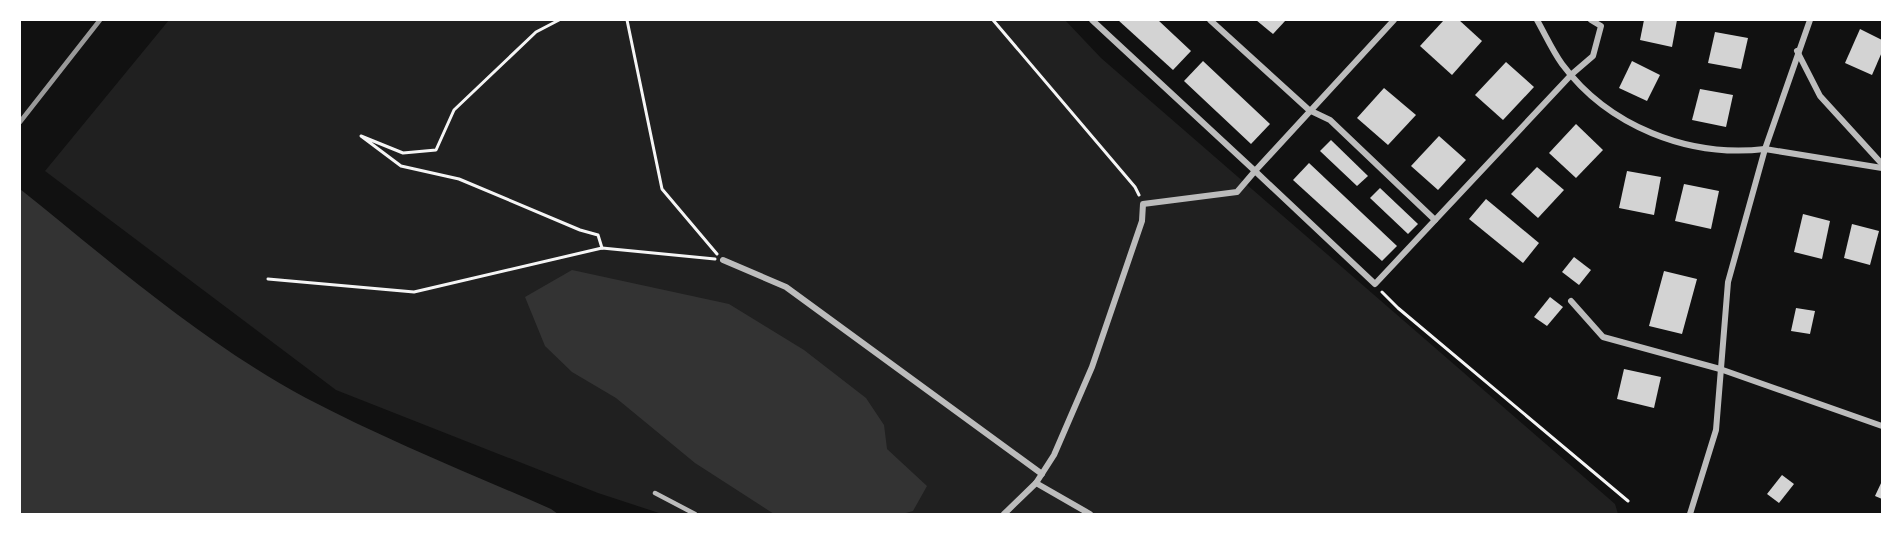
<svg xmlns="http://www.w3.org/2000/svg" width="1902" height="534" font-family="'Roboto Condensed',sans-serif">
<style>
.green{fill:#202020}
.water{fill:#333}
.building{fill:#d3d3d3}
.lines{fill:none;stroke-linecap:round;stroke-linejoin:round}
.path{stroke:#f5f5f5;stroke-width:3}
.service{stroke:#bcbcbc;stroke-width:4.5}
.minor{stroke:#bcbcbc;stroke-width:6}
.rail{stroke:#9a9a9a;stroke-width:4.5}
</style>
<rect width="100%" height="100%" fill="#111"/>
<polygon class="green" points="169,20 1065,20 1101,58 1615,504 1618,514 662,514 598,493 336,390 45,171"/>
<g class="water">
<path d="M20 189C111 262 202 342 306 398 386 440 469 473 551 509L558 514H20Z"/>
<polygon points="572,270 729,304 804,350 866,398 884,425 887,449 927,486 913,511 902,514 774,514 695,463 616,398 572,372 545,346 525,297"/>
</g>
<g class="building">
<polygon points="1118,20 1158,20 1191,51 1173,70"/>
<polygon points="1256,20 1286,20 1273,34"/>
<polygon points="1444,20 1459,20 1482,41 1452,75 1420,46"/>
<polygon points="1644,20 1677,20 1672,47 1640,40"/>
<polygon points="1860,29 1882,40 1882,52 1872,75 1845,63"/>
<polygon points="1715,32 1748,38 1741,69 1708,63"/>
<polygon points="1203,61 1270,124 1251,144 1184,81"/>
<polygon points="1632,61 1660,75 1647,101 1619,88"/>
<polygon points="1506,62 1534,87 1503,120 1475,95"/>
<polygon points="1384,88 1416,115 1388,145 1357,118"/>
<polygon points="1700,89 1733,95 1726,127 1692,120"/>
<polygon points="1576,124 1603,150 1576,178 1549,153"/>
<polygon points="1439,136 1466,160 1438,190 1411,166"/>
<polygon points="1331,140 1368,176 1357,186 1320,151"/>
<polygon points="1309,163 1397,246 1382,261 1293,180"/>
<polygon points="1537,167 1564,190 1538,218 1511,194"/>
<polygon points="1627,171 1661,177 1654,215 1619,208"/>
<polygon points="1684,184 1719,191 1711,229 1675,221"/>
<polygon points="1380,188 1418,224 1408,234 1370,198"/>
<polygon points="1486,199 1539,243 1523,263 1469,219"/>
<polygon points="1803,214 1830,221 1822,259 1794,252"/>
<polygon points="1852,224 1879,231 1870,265 1844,258"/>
<polygon points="1574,257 1591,270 1579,285 1562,272"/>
<polygon points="1664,271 1697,279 1682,334 1649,326"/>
<polygon points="1550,297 1563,307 1547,326 1534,317"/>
<polygon points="1796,308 1815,311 1810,334 1791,331"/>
<polygon points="1624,369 1661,377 1654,408 1617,399"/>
<polygon points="1782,475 1794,484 1779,503 1767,494"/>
<polygon points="1882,481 1882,499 1875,496"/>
</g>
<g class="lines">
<g class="path">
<polyline points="559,20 536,32 454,110 436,150 403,153 361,136 401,166 459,179 580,230 598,235 602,248"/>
<polyline points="627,20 662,189 717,254"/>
<polyline points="993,20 1135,187 1139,195"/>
<polyline points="268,279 414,292 602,248 715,259"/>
<polyline points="1382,292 1398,308 1628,501"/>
</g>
<polyline class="service" points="655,493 695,514"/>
<g class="minor">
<polyline points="1210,20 1309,110 1330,120 1435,220"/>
<polyline points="1394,20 1255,171 1375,284 1572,74 1593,56 1601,26 1591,20"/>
<path d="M1537 20C1545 34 1552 50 1562 64 1608 126 1688 158 1765 149L1882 168"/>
<polyline points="1797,51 1820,96 1882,164"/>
<polyline points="723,260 786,287 1042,474"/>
<polyline points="1571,301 1603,337 1720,369 1882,426"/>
<polyline points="1036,483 1090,514"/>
<polyline points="1004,514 1036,483 1054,455 1092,367 1142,221 1143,204 1237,192 1255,171 1092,20"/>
<polyline points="1690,514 1716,430 1728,282 1765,149 1810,20"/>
</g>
<polyline class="rail" points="20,122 100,20"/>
</g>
<rect width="1902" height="534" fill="none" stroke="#ffffff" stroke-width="42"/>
</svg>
